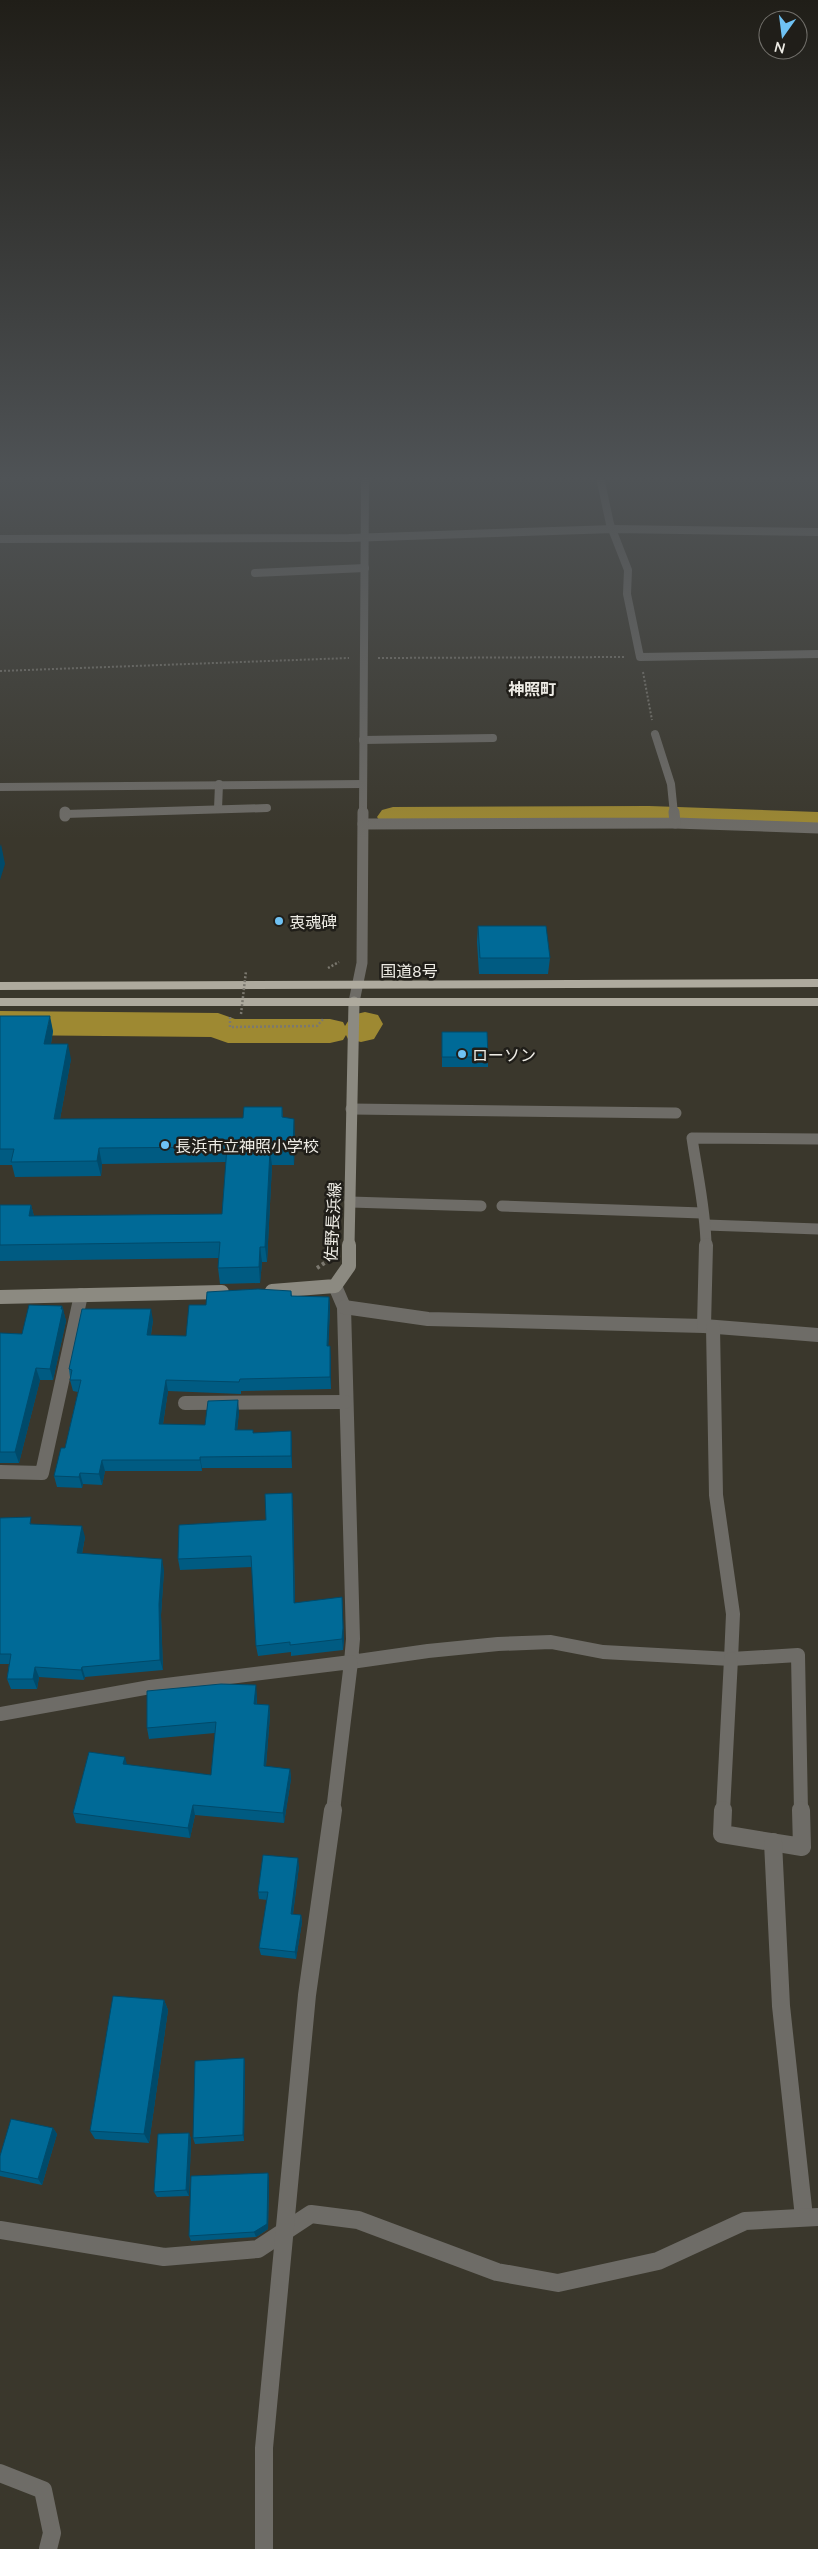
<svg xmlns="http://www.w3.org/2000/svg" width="818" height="2549" font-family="Lato,'Noto Sans JP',sans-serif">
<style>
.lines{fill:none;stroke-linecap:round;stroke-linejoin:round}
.river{fill:#9e8932;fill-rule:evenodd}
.path-far2{stroke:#7b786f;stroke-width:2;stroke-dasharray:2 2;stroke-linecap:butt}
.path-far1{stroke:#7b786f;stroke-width:2.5;stroke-dasharray:2 2;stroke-linecap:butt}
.path{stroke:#7b786f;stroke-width:4;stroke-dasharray:3 3;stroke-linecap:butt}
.minor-far3{stroke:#6e6c67;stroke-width:8}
.minor-far2{stroke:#6e6c67;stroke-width:11}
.minor-far1{stroke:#6e6c67;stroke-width:14}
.minor{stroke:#6e6c67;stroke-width:18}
.secondary-far1{stroke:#8c8a81;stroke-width:11}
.secondary{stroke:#8c8a81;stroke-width:14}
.trunk{fill:#aeaa9e;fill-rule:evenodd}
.path-bridge{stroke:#7b786f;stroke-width:2.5;stroke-dasharray:2 2;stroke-linecap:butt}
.wall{fill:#005b82}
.shaded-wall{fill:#004a6a}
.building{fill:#006a97;stroke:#004a6a}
.poi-dot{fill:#6fc2f4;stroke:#201e19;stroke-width:2}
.labels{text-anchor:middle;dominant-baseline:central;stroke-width:5;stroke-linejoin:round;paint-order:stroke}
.far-quarter-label{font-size:16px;font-weight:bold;fill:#eeece5;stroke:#201e19}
.poi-label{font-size:16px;fill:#eeece5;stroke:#201e19;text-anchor:start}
.street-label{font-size:16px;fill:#eeece5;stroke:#201e19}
</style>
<rect width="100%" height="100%" fill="#3a372c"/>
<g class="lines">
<g class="river">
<polygon points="649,806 818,812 818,832 649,826 393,827 382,824 377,817 382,810 393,807"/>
<polygon points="0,1011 218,1013 235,1019 330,1019 343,1022 345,1026 352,1015 365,1012 378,1015 383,1024 374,1039 361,1042 348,1039 346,1035 343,1040 330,1043 228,1043 211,1037 0,1035"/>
</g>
<g class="path-far2">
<polyline points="378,658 624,657"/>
<polyline points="0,671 349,658"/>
<polyline points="643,672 652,720"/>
</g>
<g class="path-far1">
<polyline points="328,968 339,962"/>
<polyline points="230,1017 230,1027 317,1026 324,1018"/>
</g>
<polyline class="path" points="317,1268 329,1260"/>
<g class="minor-far3">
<polyline points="601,482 610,524 628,570 627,594 640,657 818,654"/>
<polyline points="0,539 349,538 614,529 818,532"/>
<polyline points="255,573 365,568"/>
<polyline points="655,734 671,784 674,814"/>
<polyline points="363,740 493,738"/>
<polyline points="0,787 363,784"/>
<polyline points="218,809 219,784"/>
<polyline points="65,814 267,808"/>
<polyline points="363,814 365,482"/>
</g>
<g class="minor-far2">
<polyline points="65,812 65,816"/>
<polyline points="675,823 818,828"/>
<polyline points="363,824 675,823 674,812"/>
<polyline points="354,1002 362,963 363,812"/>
<polyline points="351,1109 676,1113"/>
<polyline points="350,1202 481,1206"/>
<polyline points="502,1206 702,1213"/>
<polyline points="706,1225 818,1229"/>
<path d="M706 1246C706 1212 697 1173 692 1138L818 1139"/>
</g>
<g class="minor-far1">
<polyline points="335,1286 344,1307 353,1639 351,1662 428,1651 498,1644 551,1642 603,1652 731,1659"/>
<polyline points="344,1307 428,1319 704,1326 818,1335"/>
<polyline points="704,1326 706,1245"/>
<polyline points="713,1327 716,1495 733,1614 731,1659"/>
<polyline points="185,1403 345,1402"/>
<polyline points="0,1472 42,1473 81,1295"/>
<polyline points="731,1659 798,1655 801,1811"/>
<polyline points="0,1714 150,1687 351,1662 333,1811"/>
<polyline points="723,1811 731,1659"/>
</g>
<g class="minor">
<polyline points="723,1810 722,1834 802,1847 801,1810"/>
<polyline points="773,1842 781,2006 804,2217"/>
<polyline points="0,2230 164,2257 258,2249 311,2214 358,2220 497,2272 558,2283 658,2261 745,2221 818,2217"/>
<polyline points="0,2473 43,2490 52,2533 48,2549"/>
<polyline points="264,2549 264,2448 307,1995 333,1810"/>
</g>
<polyline class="secondary-far1" points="349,1246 354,1002"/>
<g class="secondary">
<polyline points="272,1291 335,1286 349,1266 349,1245"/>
<polyline points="0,1297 222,1292"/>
</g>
<g class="trunk">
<polygon points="818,979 818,987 0,990 0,982"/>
<rect x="0" y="998" width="818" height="8"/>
</g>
<polyline class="path-bridge" points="241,1014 246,971"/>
</g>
<g class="wall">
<polygon points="478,926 550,958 548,974 479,974 477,942"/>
<polygon points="0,1016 53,1031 51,1044 71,1059 60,1119 243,1118 282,1107 283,1118 295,1135 294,1165 272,1165 267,1262 262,1262 260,1283 220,1284 218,1268 219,1258 0,1261 0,1205 31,1205 34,1216 222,1214 226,1162 102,1164 101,1176 15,1177 12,1165 0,1165"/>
<polygon points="442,1032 488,1057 488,1067 442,1067"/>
<polygon points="291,1291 292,1296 329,1297 330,1308 328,1346 331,1358 331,1389 241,1391 241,1394 168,1391 163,1424 205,1425 239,1412 237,1430 253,1433 292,1442 292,1468 202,1468 202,1471 105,1471 102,1485 83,1484 82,1488 57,1487 54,1476 65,1448 78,1392 73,1391 70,1380 70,1377 69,1369 153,1320 151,1335 186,1336 206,1305"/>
<polygon points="62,1306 66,1321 53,1380 40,1380 19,1463 0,1463 0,1333 22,1334"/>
<polygon points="292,1493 293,1504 295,1603 344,1639 343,1650 291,1656 291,1652 258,1656 256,1646 252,1567 180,1570 178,1559 266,1520"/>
<polygon points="0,1518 33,1524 85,1537 82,1554 164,1570 161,1615 163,1670 85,1677 84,1680 39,1677 37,1689 11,1689 7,1679 9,1664 0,1664"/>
<polygon points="257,1696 257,1704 269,1705 270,1715 266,1766 290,1769 291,1779 284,1823 195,1815 190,1838 76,1823 73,1813 127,1765 211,1775 215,1733 149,1739 147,1728"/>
<polygon points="299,1866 293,1914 301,1915 302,1922 296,1959 261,1955 259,1948 267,1900 259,1899 258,1892"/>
<polygon points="164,2000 168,2010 149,2143 95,2139 90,2131"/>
<polygon points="244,2058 245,2064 244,2141 195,2144 193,2138"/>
<polygon points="53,2128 57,2134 42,2185 0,2176 0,2156"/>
<polygon points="189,2133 191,2139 189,2196 157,2197 154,2192"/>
<polygon points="268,2173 269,2179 268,2229 256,2237 191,2241 189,2236"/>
</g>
<g class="shaded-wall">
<polygon points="1,844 5,864 0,880 0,847"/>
<polygon points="50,1016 53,1031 48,1059 44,1044"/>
<polygon points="68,1044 71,1059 57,1135 54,1119"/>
<polygon points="294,1119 295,1135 294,1165 293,1149"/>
<polygon points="99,1148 102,1164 101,1176 97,1161"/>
<polygon points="270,1150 272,1165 267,1262 265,1247"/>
<polygon points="31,1205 35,1220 29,1216"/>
<polygon points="260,1247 262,1262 260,1283 259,1267"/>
<polygon points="329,1297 330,1308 328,1358 327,1346"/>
<polygon points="62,1306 63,1311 63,1309 66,1321 53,1380 50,1369"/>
<polygon points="151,1309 153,1320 149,1346 147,1335"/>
<polygon points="330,1346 331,1358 331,1389 330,1377"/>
<polygon points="36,1368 40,1380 19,1463 15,1452"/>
<polygon points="166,1380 168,1391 161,1436 159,1424"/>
<polygon points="238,1400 239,1412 236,1441 235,1430"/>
<polygon points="291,1431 292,1442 292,1468 291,1456"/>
<polygon points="200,1457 202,1468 202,1471 200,1460"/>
<polygon points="102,1460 105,1471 102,1485 99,1474"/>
<polygon points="80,1473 83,1484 82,1488 79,1477"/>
<polygon points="292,1493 293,1504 295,1613 294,1603"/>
<polygon points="82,1526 85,1537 80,1564 77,1553"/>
<polygon points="162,1559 164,1570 161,1615 163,1670 160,1660 159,1604"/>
<polygon points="342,1597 344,1639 343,1650 342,1639"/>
<polygon points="35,1667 39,1677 37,1689 33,1679"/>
<polygon points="82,1667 85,1677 84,1680 81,1670"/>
<polygon points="256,1685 257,1696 256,1715 254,1704"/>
<polygon points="269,1705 270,1715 265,1777 264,1766"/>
<polygon points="125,1757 128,1768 123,1764"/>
<polygon points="290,1769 291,1779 284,1823 283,1813"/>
<polygon points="193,1805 195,1815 190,1838 188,1828"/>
<polygon points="298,1858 299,1866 292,1921 291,1914"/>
<polygon points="301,1915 302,1922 296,1959 295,1952"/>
<polygon points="164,2000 168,2010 149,2143 144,2134"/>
<polygon points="244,2058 245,2064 244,2141 243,2135"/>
<polygon points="53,2128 57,2134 42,2185 38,2179"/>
<polygon points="189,2133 191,2139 189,2196 186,2190"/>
<polygon points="268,2173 269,2179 268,2229 256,2237 254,2232"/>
</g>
<g class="building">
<polygon points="478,926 546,926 550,958 480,958"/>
<polygon points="0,1016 50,1016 44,1044 68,1044 54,1119 243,1118 244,1107 282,1107 282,1117 294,1119 293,1149 270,1150 265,1247 260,1247 259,1267 218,1268 220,1242 0,1245 0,1205 31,1205 29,1216 222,1214 227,1147 99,1148 97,1161 11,1162 14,1149 0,1149"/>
<polygon points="442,1032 487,1032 488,1057 442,1057"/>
<polygon points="258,1289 291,1291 291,1296 329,1297 327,1346 330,1346 330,1377 240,1379 239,1382 166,1380 159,1424 205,1425 208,1401 238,1400 235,1430 253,1430 253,1433 291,1431 291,1456 200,1457 200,1460 102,1460 99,1474 80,1473 79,1477 54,1476 61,1448 65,1448 81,1380 70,1380 72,1370 69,1369 82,1309 151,1309 147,1335 186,1336 189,1305 206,1305 207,1292"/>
<polygon points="29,1305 62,1306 61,1309 63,1309 50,1369 36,1368 15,1452 0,1452 0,1333 22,1334"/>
<polygon points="292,1493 294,1603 342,1597 343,1628 342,1639 290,1645 290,1642 256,1646 251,1556 178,1559 179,1525 266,1520 265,1494"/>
<polygon points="31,1517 30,1524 82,1526 77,1553 162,1559 159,1604 160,1660 82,1667 81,1670 35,1667 33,1679 7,1679 11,1654 0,1654 0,1518"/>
<polygon points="221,1684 256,1685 254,1704 269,1705 264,1766 290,1769 283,1813 193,1805 188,1828 73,1813 89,1752 125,1757 123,1764 211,1775 216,1722 147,1728 147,1691"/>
<polygon points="263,1855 298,1858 291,1914 301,1915 295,1952 259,1948 268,1892 258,1892"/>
<polygon points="113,1996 164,2000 144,2134 90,2131"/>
<polygon points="244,2058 243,2135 193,2138 195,2061"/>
<polygon points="11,2119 53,2128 38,2179 0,2171 0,2156"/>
<polygon points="189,2133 186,2190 154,2192 158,2134"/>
<polygon points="268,2173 267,2224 254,2232 189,2236 191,2176"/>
</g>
<linearGradient id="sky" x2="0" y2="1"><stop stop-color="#201e18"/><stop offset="0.57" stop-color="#4f5356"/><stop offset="1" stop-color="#4f5356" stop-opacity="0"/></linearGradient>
<rect width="818" height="839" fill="url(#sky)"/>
<g class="poi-dot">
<circle cx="279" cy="921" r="5"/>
<circle cx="462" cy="1054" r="5"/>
<circle cx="165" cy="1145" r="5"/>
</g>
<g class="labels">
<g class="far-quarter-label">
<text x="532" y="688">神照町</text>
</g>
<g class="poi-label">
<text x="289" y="921">衷魂碑</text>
<text x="472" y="1054">ローソン</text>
<text x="175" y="1145">長浜市立神照小学校</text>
</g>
<g class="street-label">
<text x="409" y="970">国道8号</text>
<text transform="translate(332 1222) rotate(-87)">佐野長浜線</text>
</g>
</g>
<g transform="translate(783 35) rotate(194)"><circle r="24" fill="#201e19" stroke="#72706b"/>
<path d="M0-4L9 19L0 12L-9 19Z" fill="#6fc2f4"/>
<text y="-8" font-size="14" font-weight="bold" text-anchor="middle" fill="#eeece5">N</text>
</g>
</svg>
